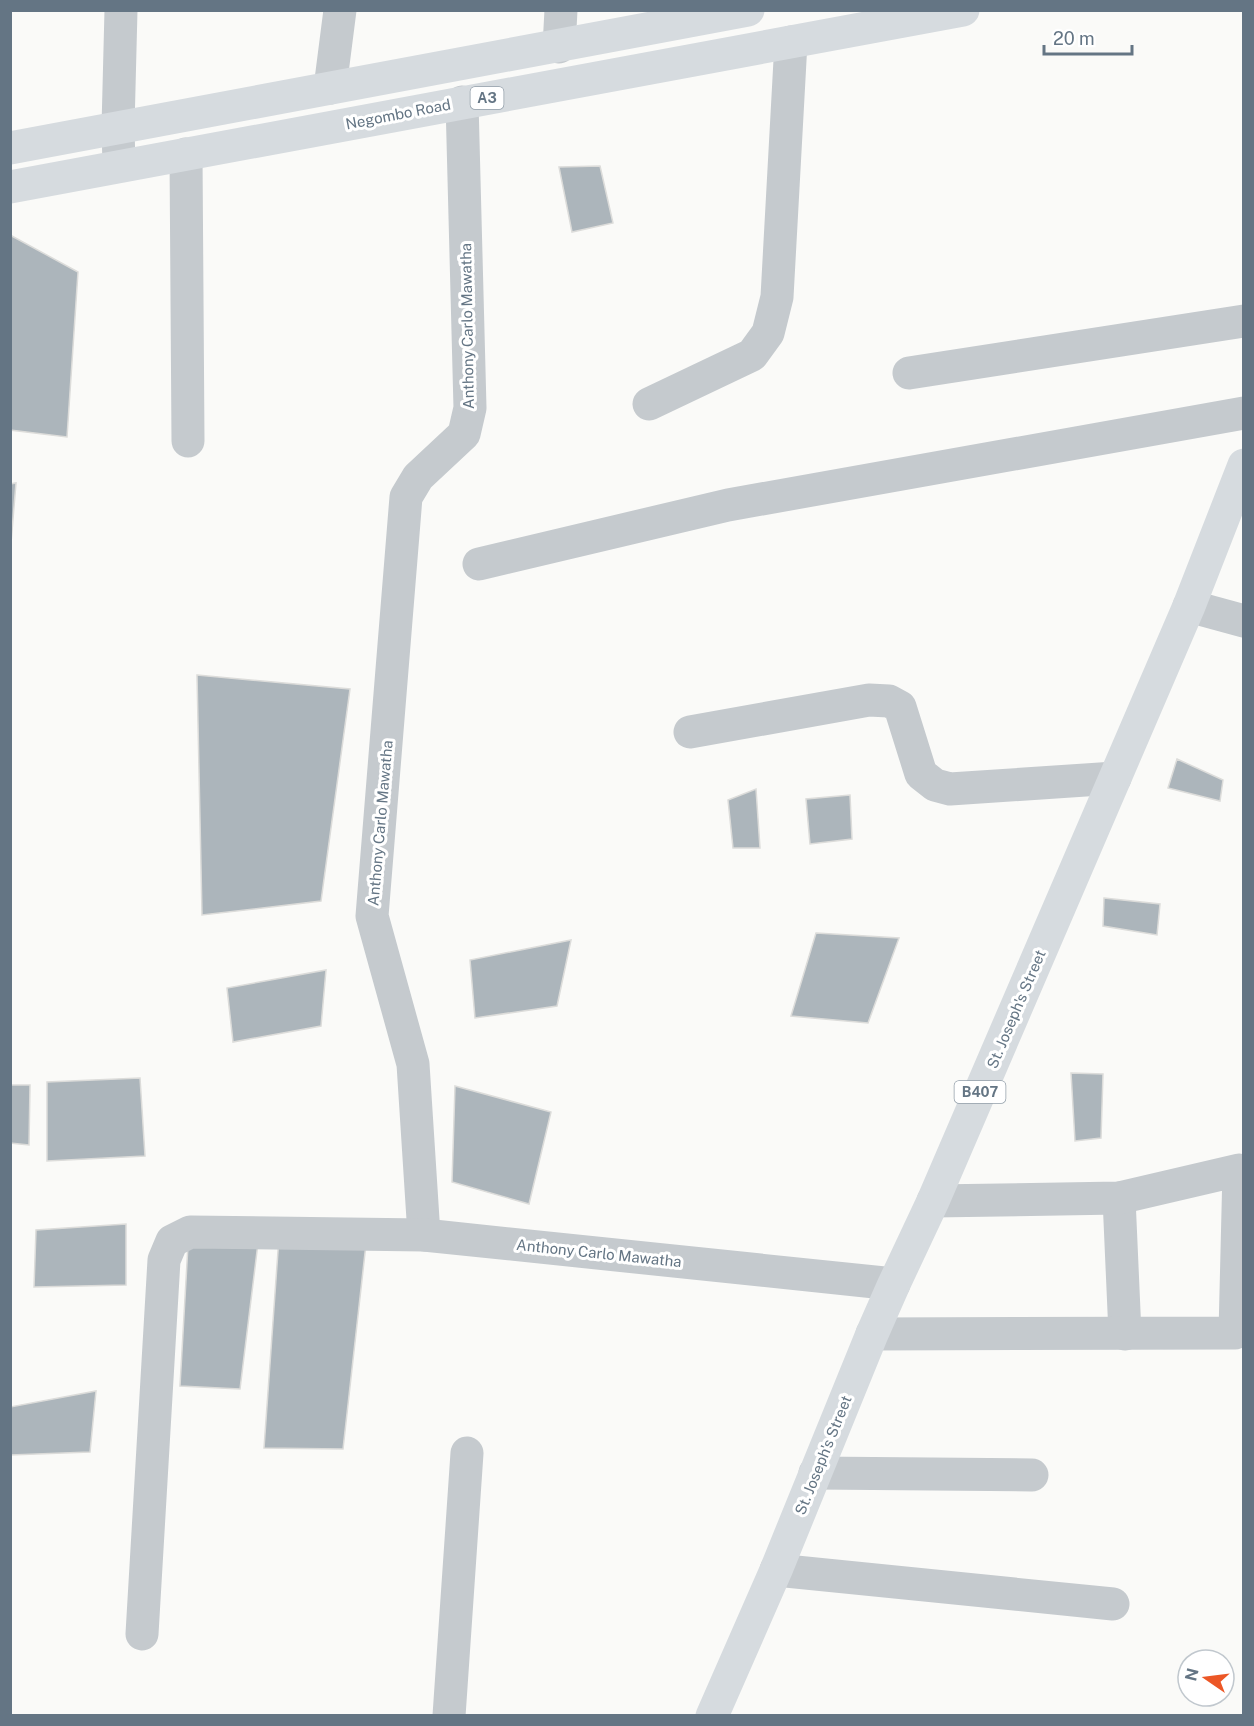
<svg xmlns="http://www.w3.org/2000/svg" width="1254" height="1726" font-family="'Public Sans',sans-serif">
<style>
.building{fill:#acb5bb;stroke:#dcdcda;stroke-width:1.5}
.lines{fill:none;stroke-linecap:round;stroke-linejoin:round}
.minor{stroke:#c5cace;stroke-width:33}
.major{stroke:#d6dbdf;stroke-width:33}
.highway{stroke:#d6dbdf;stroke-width:33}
.labels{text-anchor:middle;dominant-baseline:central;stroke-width:6;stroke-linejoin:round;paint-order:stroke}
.shield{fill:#fff;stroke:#929ea9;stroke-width:1.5}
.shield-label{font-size:14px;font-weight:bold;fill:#647584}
.street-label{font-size:15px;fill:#647584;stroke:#fff}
</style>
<rect width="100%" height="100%" fill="#fafaf8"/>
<g class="building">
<polygon points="600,166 613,223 572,232 559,167"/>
<polygon points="10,235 78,272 67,437 10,430"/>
<polygon points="16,483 10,555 10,484"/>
<polygon points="197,675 350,689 321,901 202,915"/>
<polygon points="1177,759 1223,780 1220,801 1168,788"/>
<polygon points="756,789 760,848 733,848 728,800"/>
<polygon points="850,795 852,839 810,844 806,799"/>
<polygon points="1104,898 1160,904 1157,935 1103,926"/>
<polygon points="816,933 899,938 868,1023 791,1016"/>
<polygon points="571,940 557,1006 475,1018 470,960"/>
<polygon points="326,970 321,1026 233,1042 227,988"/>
<polygon points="1071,1073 1103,1074 1101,1138 1075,1141"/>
<polygon points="140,1078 145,1156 47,1161 47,1082"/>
<polygon points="10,1085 30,1085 29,1145 10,1143"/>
<polygon points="455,1086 551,1112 529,1204 452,1182"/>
<polygon points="126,1224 126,1285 34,1287 36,1230"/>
<polygon points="259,1235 240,1389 180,1386 188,1245"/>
<polygon points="367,1235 343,1449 264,1448 279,1237"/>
<polygon points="96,1391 90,1452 10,1455 10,1407"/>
</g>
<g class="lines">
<g class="minor">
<polyline points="559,47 561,10"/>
<polyline points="330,88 340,10"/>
<polyline points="186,154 188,441"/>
<polyline points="119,166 118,127 121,10"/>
<polyline points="909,373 1244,321"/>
<polyline points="649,404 752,355 768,333 777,297 791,42"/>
<polyline points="479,564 728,505 1244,413"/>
<polyline points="1189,606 1244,621"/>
<polyline points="690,732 869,700 889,701 900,707 921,774 935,785 950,789 1115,778"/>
<polyline points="1119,1198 1125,1334"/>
<polyline points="424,1235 413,1064 372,916 406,497 418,477 464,434 470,408 462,102"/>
<polyline points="872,1334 1235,1333 1239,1170 1119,1198 933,1201"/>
<polyline points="815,1473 1032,1475"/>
<polyline points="776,1570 1113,1604"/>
<polyline points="142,1634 164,1260 172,1241 190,1232 424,1235 894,1284"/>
<polyline points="449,1716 467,1453"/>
</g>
<polyline class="major" points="712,1716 776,1570 872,1334 894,1284 933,1201 1189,606 1244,465"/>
<g class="highway">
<polyline points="10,148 748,10"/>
<polyline points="10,187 963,10"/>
</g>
</g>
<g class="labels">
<g class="shield">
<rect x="470.5" y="87" width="33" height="22" rx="4.5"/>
<rect x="954.5" y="1081" width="51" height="22" rx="4.5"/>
</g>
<g class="shield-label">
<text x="487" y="98">A3</text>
<text x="980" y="1092">B407</text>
</g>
<g class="street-label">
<text transform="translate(398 114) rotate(-11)">Negombo Road</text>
<text transform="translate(467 326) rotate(-91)">Anthony Carlo Mawatha</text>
<text transform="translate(380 823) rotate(-85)">Anthony Carlo Mawatha</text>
<text transform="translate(1016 1009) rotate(-67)">St. Joseph's Street</text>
<text transform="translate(599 1253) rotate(6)">Anthony Carlo Mawatha</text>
<text transform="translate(823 1455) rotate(-68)">St. Joseph's Street</text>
</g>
</g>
<rect width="1254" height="1726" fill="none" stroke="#647584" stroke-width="24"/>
<g transform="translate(1206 1678) rotate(284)"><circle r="28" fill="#ffffff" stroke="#c1c8ce" stroke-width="1.5"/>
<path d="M0-4.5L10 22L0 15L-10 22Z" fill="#ec5726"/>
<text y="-9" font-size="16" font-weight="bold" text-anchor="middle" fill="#647584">N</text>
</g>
<path d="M1044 45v9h88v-9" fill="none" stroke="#647584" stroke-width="3"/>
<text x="1053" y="45" font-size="18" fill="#647584" stroke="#ffffff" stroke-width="4.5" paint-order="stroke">20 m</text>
</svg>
